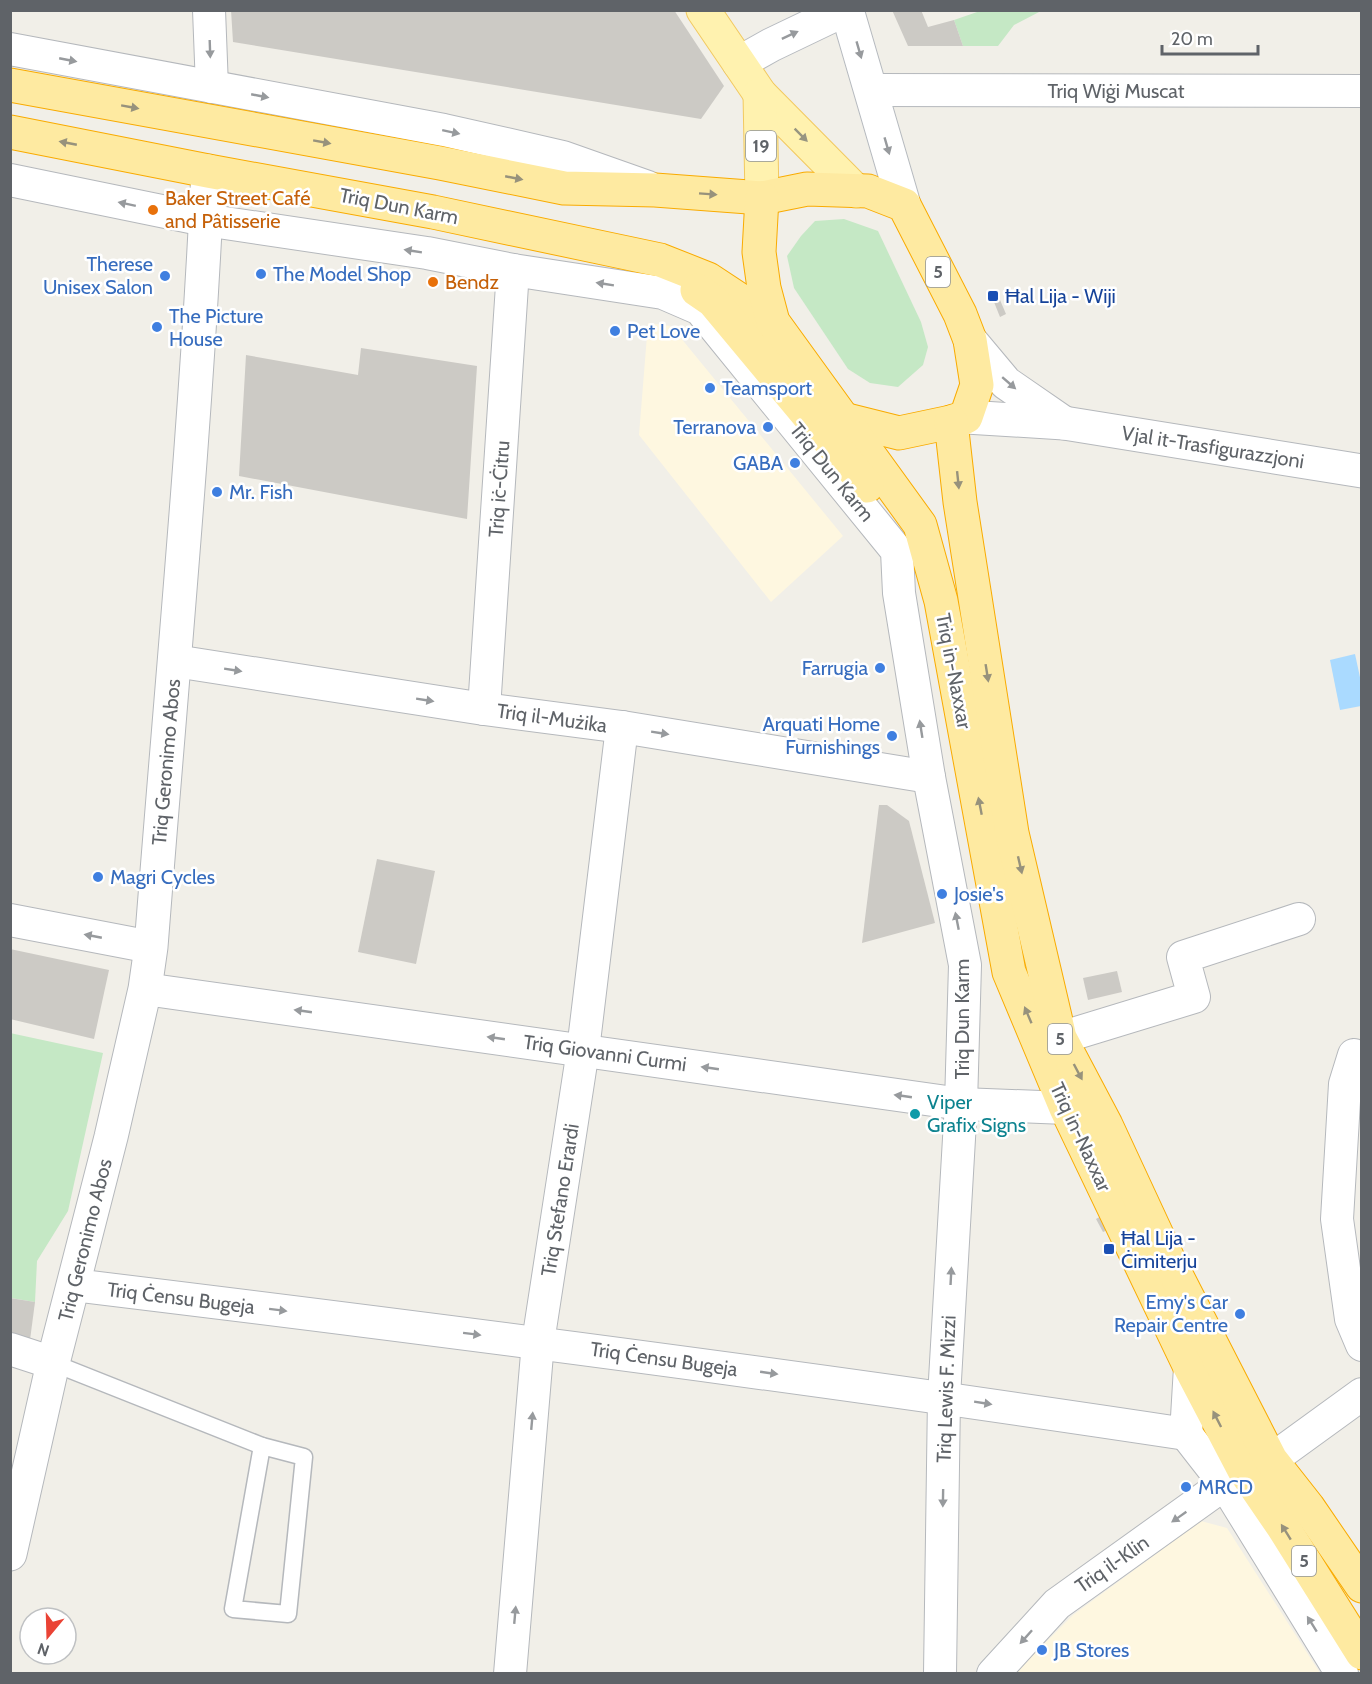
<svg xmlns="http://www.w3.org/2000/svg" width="1372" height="1684" font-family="Cabin,sans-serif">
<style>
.commercial{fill:#fef7e0}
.green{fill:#c5e8c5}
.water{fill:#aadaff}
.building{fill:#cccac5}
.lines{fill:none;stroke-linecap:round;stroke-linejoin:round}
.service-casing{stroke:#b5b8bc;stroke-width:19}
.minor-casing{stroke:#b5b8bc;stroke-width:34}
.tertiary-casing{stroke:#b5b8bc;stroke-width:35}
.secondary-casing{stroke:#b6babf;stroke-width:35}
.primary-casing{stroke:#f2c960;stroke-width:35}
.trunk-casing{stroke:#f9ab00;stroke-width:35}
.service{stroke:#fff;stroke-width:16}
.minor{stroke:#fff;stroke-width:32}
.tertiary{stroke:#fff;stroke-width:33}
.secondary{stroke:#fff;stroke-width:33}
.primary{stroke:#fff2af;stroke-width:33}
.trunk{stroke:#feeaa1;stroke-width:33}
.oneway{fill:#979a9d}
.oneway2{fill:#97927c}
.oneway3{fill:#979581}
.food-dot{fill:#e8710a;stroke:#fff;stroke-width:2}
.shop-dot{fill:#3f7fe0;stroke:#fff;stroke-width:2}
.transit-dot{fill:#1a4fb4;stroke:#fff;stroke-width:2}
.culture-dot{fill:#0f9aa8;stroke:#fff;stroke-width:2}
.labels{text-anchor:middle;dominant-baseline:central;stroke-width:5;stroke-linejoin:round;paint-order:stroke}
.shield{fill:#fff;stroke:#8f9295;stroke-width:1.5}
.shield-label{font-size:18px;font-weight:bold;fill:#5f6368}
.street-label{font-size:20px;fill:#5f6368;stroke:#fff}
.food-label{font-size:20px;fill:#c56008;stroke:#fff;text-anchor:start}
.shop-label{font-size:20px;fill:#366cbe;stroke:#fff;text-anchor:start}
.transit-label{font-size:20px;fill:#164399;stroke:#fff;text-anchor:start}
.culture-label{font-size:20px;fill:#0d838f;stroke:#fff;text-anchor:start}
</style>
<rect width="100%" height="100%" fill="#f1efe8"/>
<g class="commercial">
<polygon points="648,323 671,326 843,536 771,602 639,435"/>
<polygon points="1201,1521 1227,1528 1320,1673 1014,1674 1073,1615"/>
</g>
<g class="green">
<polygon points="980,11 980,10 1041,11 1014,25 998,46 963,46 954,20"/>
<polygon points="844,219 878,231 921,322 928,347 923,365 898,387 870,383 848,369 794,288 787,256 801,236 815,221"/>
<polygon points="10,1033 103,1053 68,1211 37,1261 35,1302 11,1298"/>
</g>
<polygon class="water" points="1355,654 1361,682 1361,706 1340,710 1330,660"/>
<g class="building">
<polygon points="231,10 674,10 724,86 701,119 233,42"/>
<polygon points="892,10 921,10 928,27 954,20 963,46 908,46"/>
<polygon points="1000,300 1006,314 1000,317 994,302"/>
<polygon points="361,348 477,366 467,519 239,476 246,355 358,375"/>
<polygon points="879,805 887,805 909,821 935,923 862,943"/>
<polygon points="377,859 435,871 416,964 358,952"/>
<polygon points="10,949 109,970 94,1039 10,1019"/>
<polygon points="1117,971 1122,992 1088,1000 1083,978"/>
<polygon points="1103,1215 1110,1229 1103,1232 1096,1219"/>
<polygon points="10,1298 35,1302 30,1340 10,1335"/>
</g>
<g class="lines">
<g class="service-casing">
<g id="service">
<polyline points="53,1363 262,1446"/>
<polygon points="262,1446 304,1457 288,1614 233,1609"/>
</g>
</g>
<g class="minor-casing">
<g id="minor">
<polyline points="209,10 212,87"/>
<polyline points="10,49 444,130 563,157 648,187"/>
<polyline points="871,90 1362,91"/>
<polyline points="10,180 205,220 427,253 513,270 663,293 700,309 897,551 899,593 929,777 965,965 961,1104 944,1397 940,1674"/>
<polyline points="175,661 484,709 622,727 929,777"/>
<polyline points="484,709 513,270"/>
<polyline points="10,920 151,947"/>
<polyline points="145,989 961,1104 1066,1108"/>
<polyline points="1060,1038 1194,997 1183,957 1299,919"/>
<polyline points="1354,1055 1345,1084 1337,1219 1351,1319 1362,1345"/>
<path d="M74 1285C445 1330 816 1378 1186 1434L1190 1367"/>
<polyline points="10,1349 53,1363"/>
<polyline points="1186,1434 1225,1484 1342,1674"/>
<polyline points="1271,1460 1362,1394"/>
<polyline points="510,1674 538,1342 583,1050 622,727"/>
<polyline points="993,1674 1057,1604 1244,1470"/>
</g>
</g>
<g class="tertiary-casing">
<g id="tertiary">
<polyline points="970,340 1006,383 1064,423"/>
<polyline points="966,417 1064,423 1362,471"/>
<path d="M10 1554 53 1363 111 1137 145 989 151 947C171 688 196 430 208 171"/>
</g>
</g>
<g class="secondary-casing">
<g id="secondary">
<polyline points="847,10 904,205"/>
<polyline points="739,63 771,45 844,10"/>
</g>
</g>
<g class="primary-casing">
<g id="primary">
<polyline points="703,10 760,94 856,191"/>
<polyline points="760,94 762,198"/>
</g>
</g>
<g class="trunk-casing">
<g id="trunk">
<polyline points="10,85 440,163 564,188 655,190 762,198 807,189 868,191 904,205 960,314 970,340 977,385 966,417 951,422 899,433 843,419"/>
<polyline points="10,132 208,171 433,212 660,260 708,279 773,322"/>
<polyline points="762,198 759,252 764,288 773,322 920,525 941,601 1009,972 1066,1108 1190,1367 1244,1470 1283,1527 1362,1653"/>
<polyline points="697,290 713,301 867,486"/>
<polyline points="951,422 960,502 1012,833 1060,1038 1106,1125 1170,1263 1271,1460 1308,1507 1362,1586"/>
</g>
</g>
<use href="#service" class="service"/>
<use href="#minor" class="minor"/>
<use href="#tertiary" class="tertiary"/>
<use href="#secondary" class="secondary"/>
<use href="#primary" class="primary"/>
<use href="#trunk" class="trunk"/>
</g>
<defs><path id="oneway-solid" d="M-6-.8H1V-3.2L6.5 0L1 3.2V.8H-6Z" transform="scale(1.5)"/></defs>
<g class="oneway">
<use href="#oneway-solid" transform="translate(790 35) rotate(-25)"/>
<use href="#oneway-solid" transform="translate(210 49) rotate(88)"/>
<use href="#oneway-solid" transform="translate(859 50) rotate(74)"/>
<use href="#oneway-solid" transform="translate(68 60) rotate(11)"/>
<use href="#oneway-solid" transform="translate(260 96) rotate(11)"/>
<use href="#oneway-solid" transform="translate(451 132) rotate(12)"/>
<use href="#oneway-solid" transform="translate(887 146) rotate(74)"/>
<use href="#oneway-solid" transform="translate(127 204) rotate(-168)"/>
<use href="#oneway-solid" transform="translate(413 251) rotate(-171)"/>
<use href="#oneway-solid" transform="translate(605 284) rotate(-171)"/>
<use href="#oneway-solid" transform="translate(1009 383) rotate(41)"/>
<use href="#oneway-solid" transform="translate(233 670) rotate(9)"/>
<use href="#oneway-solid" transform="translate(425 700) rotate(9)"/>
<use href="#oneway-solid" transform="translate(921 729) rotate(-99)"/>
<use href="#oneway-solid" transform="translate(660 733) rotate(9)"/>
<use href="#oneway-solid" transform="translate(957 921) rotate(-101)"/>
<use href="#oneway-solid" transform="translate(93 936) rotate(-169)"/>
<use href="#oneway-solid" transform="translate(303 1011) rotate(-172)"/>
<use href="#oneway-solid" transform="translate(496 1038) rotate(-172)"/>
<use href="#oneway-solid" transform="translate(710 1068) rotate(-172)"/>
<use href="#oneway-solid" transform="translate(903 1096) rotate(-172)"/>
<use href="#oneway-solid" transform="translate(951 1276) rotate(-87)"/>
<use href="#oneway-solid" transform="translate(278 1310) rotate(7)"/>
<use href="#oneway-solid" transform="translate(472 1334) rotate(7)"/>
<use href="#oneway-solid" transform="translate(769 1373) rotate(8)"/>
<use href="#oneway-solid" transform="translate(983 1403) rotate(9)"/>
<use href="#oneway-solid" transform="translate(532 1421) rotate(-85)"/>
<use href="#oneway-solid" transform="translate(943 1498) rotate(91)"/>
<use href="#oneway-solid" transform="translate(1179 1517) rotate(145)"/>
<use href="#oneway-solid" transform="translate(515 1615) rotate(-85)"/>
<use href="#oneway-solid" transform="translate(1312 1624) rotate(-122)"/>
<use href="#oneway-solid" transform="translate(1026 1637) rotate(132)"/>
</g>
<g class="oneway2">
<use href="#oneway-solid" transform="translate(130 107) rotate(10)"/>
<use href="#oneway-solid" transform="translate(322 142) rotate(10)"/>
<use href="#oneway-solid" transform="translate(68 143) rotate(-169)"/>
<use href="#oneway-solid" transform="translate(514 178) rotate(11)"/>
<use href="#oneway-solid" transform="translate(708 194) rotate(4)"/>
<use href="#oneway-solid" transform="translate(958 480) rotate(84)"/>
<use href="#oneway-solid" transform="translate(987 673) rotate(81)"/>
<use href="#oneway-solid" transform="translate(980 806) rotate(-101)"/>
<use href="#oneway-solid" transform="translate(1020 865) rotate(77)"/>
<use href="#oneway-solid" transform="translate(1028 1015) rotate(-113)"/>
<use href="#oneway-solid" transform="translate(1078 1072) rotate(62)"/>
<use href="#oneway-solid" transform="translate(1217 1419) rotate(-117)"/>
<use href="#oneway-solid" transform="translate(1286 1532) rotate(-122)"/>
</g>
<use class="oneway3" href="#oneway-solid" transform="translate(801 135) rotate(45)"/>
<g class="food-dot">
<circle cx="153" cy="210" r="6"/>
<circle cx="433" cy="282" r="6"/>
</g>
<g class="shop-dot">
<circle cx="261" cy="274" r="6"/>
<circle cx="165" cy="276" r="6"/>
<circle cx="157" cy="327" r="6"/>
<circle cx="615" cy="331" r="6"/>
<circle cx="710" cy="388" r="6"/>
<circle cx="768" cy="427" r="6"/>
<circle cx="795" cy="463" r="6"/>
<circle cx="217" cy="492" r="6"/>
<circle cx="880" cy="668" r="6"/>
<circle cx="892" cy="736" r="6"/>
<circle cx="98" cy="877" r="6"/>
<circle cx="942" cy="894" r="6"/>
<circle cx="1240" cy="1314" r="6"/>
<circle cx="1186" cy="1487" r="6"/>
<circle cx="1042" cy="1650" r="6"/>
</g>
<g class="transit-dot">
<rect x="987" y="290" width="12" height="12" rx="3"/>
<rect x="1103" y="1243" width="12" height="12" rx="3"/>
</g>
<circle class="culture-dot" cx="915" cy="1114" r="6"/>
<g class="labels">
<g class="shield">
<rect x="746" y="131" width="30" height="30" rx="4.5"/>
<rect x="926" y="257" width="24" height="30" rx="4.5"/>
<rect x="1048" y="1024" width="24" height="30" rx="4.5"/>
<rect x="1292" y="1546" width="24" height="30" rx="4.5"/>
</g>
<g class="shield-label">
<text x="761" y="146">19</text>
<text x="938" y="272">5</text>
<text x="1060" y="1039">5</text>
<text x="1304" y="1561">5</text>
</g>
<g class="street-label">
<text x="1116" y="91">Triq Wiġi Muscat</text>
<text transform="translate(399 206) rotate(11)">Triq Dun Karm</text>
<text transform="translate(1213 447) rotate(9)">Vjal it-Trasfigurazzjoni</text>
<text transform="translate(832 472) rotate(51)">Triq Dun Karm</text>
<text transform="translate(499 489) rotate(-86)">Triq iċ-Ċitru</text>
<text transform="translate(954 671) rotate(79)">Triq in-Naxxar</text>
<text transform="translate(552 718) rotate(8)">Triq il-Mużika</text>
<text transform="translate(166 762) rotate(-85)">Triq Geronimo Abos</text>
<text transform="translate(962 1019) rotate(-90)">Triq Dun Karm</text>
<text transform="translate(605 1053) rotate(8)">Triq Giovanni Curmi</text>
<text transform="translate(1081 1137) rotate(65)">Triq in-Naxxar</text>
<text transform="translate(560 1200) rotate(-81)">Triq Stefano Erardi</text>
<text transform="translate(85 1240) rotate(-76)">Triq Geronimo Abos</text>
<text transform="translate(181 1298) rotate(7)">Triq Ċensu Bugeja</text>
<text transform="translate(664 1359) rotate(8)">Triq Ċensu Bugeja</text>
<text transform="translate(946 1389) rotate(-88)">Triq Lewis F. Mizzi</text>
<text transform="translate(1112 1564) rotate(-35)">Triq il-Klin</text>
</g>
<g class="food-label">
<text x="165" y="198">Baker Street Café<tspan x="165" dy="23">and Pâtisserie</tspan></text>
<text x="445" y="282">Bendz</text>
</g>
<g class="shop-label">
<text x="153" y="264" text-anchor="end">Therese<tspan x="153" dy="23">Unisex Salon</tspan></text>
<text x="273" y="274">The Model Shop</text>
<text x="169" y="316">The Picture<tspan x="169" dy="23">House</tspan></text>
<text x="627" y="331">Pet Love</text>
<text x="722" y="388">Teamsport</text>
<text x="756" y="427" text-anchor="end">Terranova</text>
<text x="783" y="463" text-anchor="end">GABA</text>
<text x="229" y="492">Mr. Fish</text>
<text x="868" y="668" text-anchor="end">Farrugia</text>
<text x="880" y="724" text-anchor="end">Arquati Home<tspan x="880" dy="23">Furnishings</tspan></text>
<text x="110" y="877">Magri Cycles</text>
<text x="954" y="894">Josie's</text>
<text x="1228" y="1302" text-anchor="end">Emy's Car<tspan x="1228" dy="23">Repair Centre</tspan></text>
<text x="1198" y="1487">MRCD</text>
<text x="1054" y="1650">JB Stores</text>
</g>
<g class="transit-label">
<text x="1005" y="296">Ħal Lija - Wiji</text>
<text x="1121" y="1238">Ħal Lija -<tspan x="1121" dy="23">Ċimiterju</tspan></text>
</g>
<g class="culture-label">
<text x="927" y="1102">Viper<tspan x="927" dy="23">Grafix Signs</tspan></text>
</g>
</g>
<rect width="1372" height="1684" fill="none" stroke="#5f6368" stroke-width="24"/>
<g transform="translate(48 1636) rotate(199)"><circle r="28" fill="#ffffff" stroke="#bfc1c3" stroke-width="1.5"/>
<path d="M0-4.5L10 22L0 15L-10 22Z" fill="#ea4335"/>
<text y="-9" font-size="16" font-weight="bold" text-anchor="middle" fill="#5f6368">N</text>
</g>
<path d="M1162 45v9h96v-9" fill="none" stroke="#5f6368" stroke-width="3"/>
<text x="1171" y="45" font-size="18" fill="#5f6368" stroke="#ffffff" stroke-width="4.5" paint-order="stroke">20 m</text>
</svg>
